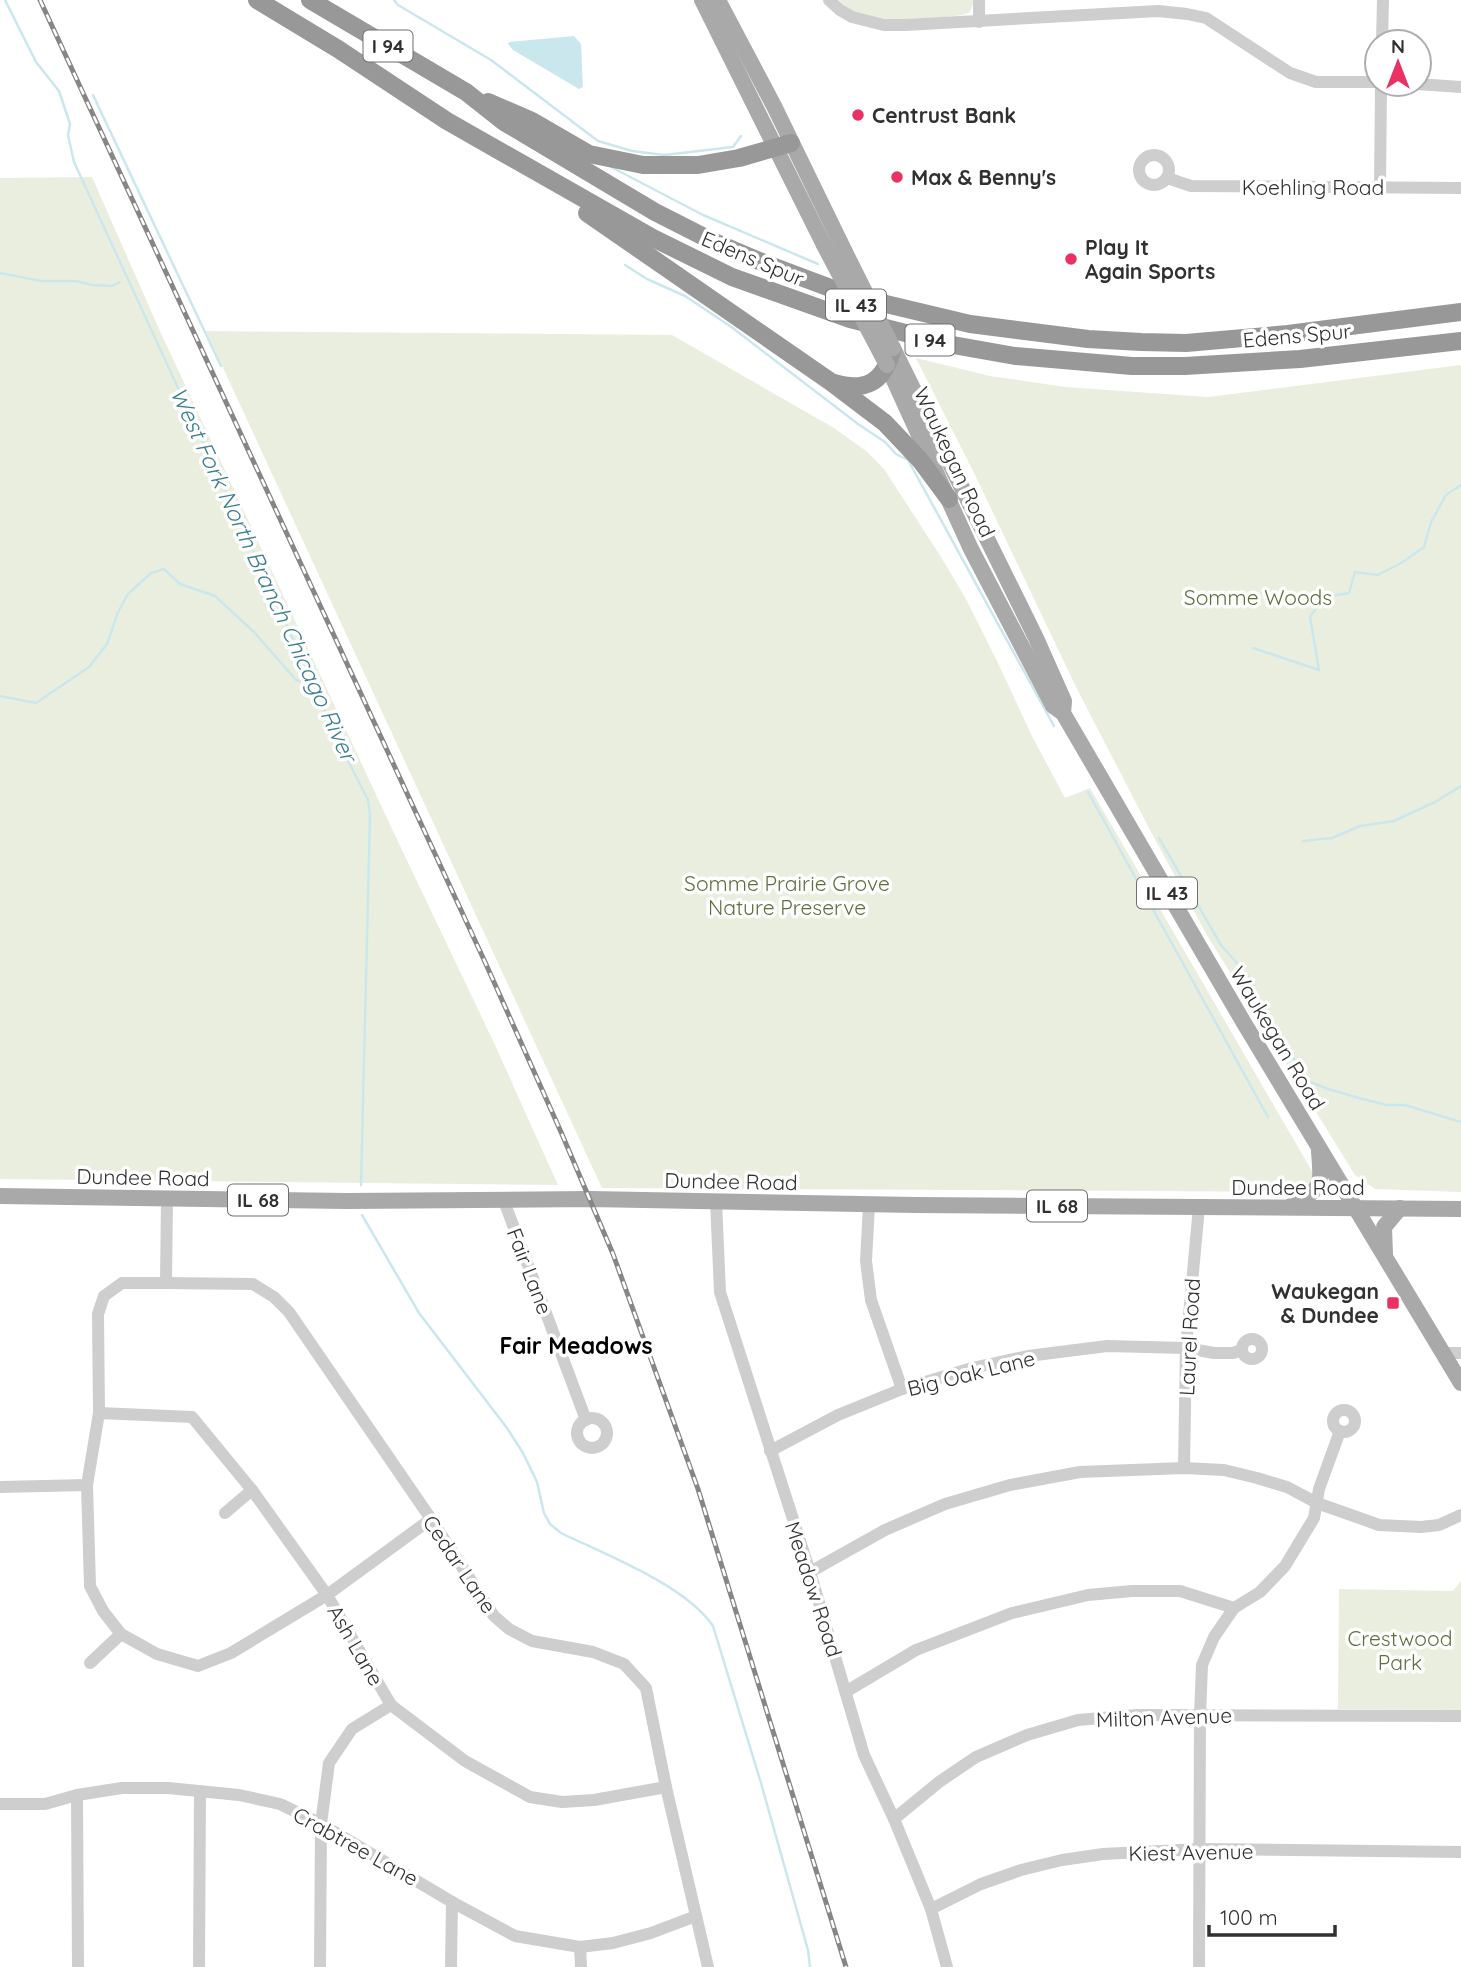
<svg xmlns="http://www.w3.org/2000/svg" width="1461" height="1967" font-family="Quicksand,sans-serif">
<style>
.green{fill:#eaeedf}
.water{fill:#cbe7ee}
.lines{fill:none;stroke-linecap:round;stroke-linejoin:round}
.stream{stroke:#cbe7ee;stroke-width:2.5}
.minor{stroke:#cecece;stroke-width:12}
.major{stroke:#a9a9a9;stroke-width:16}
.highway{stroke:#989898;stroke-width:18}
.rail-casing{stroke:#868686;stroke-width:5}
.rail{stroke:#fff;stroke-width:2.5;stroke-dasharray:8;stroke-linecap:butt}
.major-bridge{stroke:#a9a9a9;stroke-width:16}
.poi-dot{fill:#ea3163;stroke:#fff;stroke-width:2.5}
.labels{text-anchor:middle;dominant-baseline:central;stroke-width:7;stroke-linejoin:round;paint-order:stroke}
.shield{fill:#fff;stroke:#6f6f6f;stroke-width:2}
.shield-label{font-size:19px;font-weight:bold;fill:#313131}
.poi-label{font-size:21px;font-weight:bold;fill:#313131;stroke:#fff;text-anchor:start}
.street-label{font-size:21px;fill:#313131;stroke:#fff}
.park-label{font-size:21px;fill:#5e6f3c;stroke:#fff}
.water-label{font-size:23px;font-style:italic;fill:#3a7f90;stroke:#fff}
.neighbourhood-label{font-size:23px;font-weight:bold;fill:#000;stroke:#fff}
</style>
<rect width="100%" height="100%" fill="#fff"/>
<g class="green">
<path d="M839 0H974V1L970 12 966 14C954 17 940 17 928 18 899 19 860 24 839 0Z"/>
<polygon points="92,177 159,329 393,831 495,1045 558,1185 0,1179 0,178"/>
<polygon points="206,331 672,335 834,428 866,451 884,469 941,557 966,599 997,661 1032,736 1065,798 1090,788 1317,1180 1308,1192 602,1188"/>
<polygon points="916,358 990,376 1065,387 1208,397 1461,365 1461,1192 1375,1189 1355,1175 1208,937 1151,832 1076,687 976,477"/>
<polygon points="1461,1581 1461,1710 1338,1709 1339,1589 1453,1591"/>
</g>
<path class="water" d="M574 36 581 44C582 59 582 73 583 87L579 89 513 50 508 44 509 42Z"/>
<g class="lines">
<g class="stream">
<polyline points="5,0 36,62 59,91 70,124 68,135 74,162 254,553 340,745 368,800 370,815 361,1185"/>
<polyline points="394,0 398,5 491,60 598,141 632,151 664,155 733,147 741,136"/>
<polyline points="93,95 221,366"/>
<polyline points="611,167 703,215 818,264"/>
<polyline points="625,265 647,279 685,296 730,326 858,424 885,442 896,454 908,460 1054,726"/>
<polyline points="0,273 41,281 76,281 92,285 112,286 120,282"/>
<polyline points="1253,648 1319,670 1310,617 1324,597 1349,593 1355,572 1378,575 1401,563 1424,547 1431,522 1446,495 1461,485"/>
<polyline points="0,696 36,703 89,667 107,644 118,612 128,594 151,573 164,569 180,584 215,596 254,632 297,681 306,680"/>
<polyline points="1088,792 1268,1117"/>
<polyline points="1159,838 1221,945 1249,977 1281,1046 1303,1068 1303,1079 1328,1089 1359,1098 1386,1105 1405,1105 1461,1122"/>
<polyline points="1303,841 1332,838 1360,826 1394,821 1435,802 1461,786"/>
<polyline points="677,1181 700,1181"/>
<path d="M362 1215 419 1313 507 1428 523 1453 537 1482 544 1513 550 1524 561 1533C606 1555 685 1585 713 1626L761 1783 808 1950 810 1967"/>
</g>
<g class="minor">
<polyline points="829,0 840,10 852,17 884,25 905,25 1158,11 1187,14 1206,18 1290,73 1316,82 1377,82"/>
<polyline points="979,0 979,22"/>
<polyline points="1382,42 1383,0"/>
<polyline points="1417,84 1461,87"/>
<circle cx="1154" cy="170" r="15"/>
<polyline points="1167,178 1191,186 1461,188"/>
<polyline points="1380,188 1381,84"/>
<polyline points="167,1199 166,1283 122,1283 104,1296 98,1314 99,1413 87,1485 90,1586 103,1611 121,1634 157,1654 198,1666 231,1653 327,1595 431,1519"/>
<polyline points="504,1201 586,1420"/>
<polyline points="716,1202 720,1292 810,1572 864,1755 894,1819 931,1909 947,1967"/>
<polyline points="869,1205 866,1261 871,1300 902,1389"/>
<polyline points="166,1283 253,1284 274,1297 289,1312 431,1519 494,1616 509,1629 532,1641 593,1652 624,1664 646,1688 666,1787 708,1967"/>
<circle cx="1252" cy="1349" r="10"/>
<polyline points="1443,1353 1461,1353"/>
<circle cx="1344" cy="1421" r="11"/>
<polyline points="99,1413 192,1417 252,1490 327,1595 391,1705 465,1761 530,1797 562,1802 594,1800 666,1787"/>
<circle cx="592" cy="1433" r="15"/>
<polyline points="770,1451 838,1415 902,1389 972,1368 1028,1356 1107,1346 1186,1348 1214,1353 1233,1353 1242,1350"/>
<polyline points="1184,1468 1186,1348 1199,1207"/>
<polyline points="0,1487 87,1485"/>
<polyline points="225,1513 252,1490"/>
<polyline points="810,1572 885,1530 945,1504 1010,1485 1080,1472 1184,1468 1224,1470 1257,1478 1287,1487 1317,1503 1379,1525 1421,1527 1439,1525 1461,1515"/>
<polyline points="90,1663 121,1634"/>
<polyline points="847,1691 916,1650 1012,1613 1088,1595 1132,1591 1180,1591 1234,1608"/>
<polyline points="77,1795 78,1967"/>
<polyline points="0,1804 45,1804 77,1795 122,1788 168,1788 239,1795 280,1804 321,1824 452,1902 515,1936 580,1947 613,1943 651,1933 696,1916"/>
<polyline points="894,1819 939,1782 976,1757 1027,1735 1078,1720 1137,1715 1461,1716"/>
<polyline points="931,1909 981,1884 1021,1870 1062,1860 1103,1854 1200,1849 1461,1852"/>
<polyline points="580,1947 581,1967"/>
<polyline points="199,1967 200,1791"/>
<polyline points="320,1967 321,1824 329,1763 352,1729 391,1705"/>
<polyline points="451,1967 452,1902"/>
<polyline points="1199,1967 1200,1715 1202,1665 1214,1637 1234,1608 1260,1592 1285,1566 1314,1518 1319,1489 1340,1431"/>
</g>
<g class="major">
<polyline points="702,0 824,245"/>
<polyline points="718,0 774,106 845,252"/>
<polyline points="893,348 1036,638 1064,701 1063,713"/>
<polyline points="887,365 971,549 1053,706 1063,713 1244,1023 1461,1383"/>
<polyline points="0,1196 348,1201 590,1199 916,1205 1461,1209"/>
<path d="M1289 1207C1322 1187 1322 1190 1319 1151"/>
<polyline points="1385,1255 1384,1227 1400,1208"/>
</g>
<g class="highway">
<polyline points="257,0 338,49 447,121 653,238 732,277 850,319 953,345 1015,356 1132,366 1185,366 1300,359 1461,341"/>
<polyline points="310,0 466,92 504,122 655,212 712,241 769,265 833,289 886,304 970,324 1088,339 1141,342 1186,343 1288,334 1461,312"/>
<polyline points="488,102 532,121 589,154 643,165 698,165 739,158 791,143"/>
<polyline points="587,213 831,382 885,423 920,460 949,499"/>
<path d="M834 383C865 392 883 383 892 351"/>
</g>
<g class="rail-casing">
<polyline id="rail" points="40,0 485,962 561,1132 613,1254 698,1489 846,1967"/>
</g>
<use href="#rail" class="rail"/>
<g class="major-bridge">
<polyline points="824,245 887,365"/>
<polyline points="845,252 893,348"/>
</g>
</g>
<g class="poi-dot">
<circle cx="858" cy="115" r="7"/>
<circle cx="897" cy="177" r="7"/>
<circle cx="1071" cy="259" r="7"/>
<rect x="1386" y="1296" width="14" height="14" rx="3.5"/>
</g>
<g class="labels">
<g class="shield">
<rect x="363.5" y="30.5" width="49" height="31" rx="5"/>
<rect x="826" y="289.5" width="60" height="31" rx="5"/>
<rect x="905.5" y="324.5" width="49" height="31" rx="5"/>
<rect x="1137" y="877.5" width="60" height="31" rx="5"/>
<rect x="228" y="1184.5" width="60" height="31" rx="5"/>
<rect x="1027" y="1190.5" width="60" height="31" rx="5"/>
</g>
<g class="shield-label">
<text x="388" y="46">I 94</text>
<text x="856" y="305">IL 43</text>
<text x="930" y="340">I 94</text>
<text x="1167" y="893">IL 43</text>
<text x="258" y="1200">IL 68</text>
<text x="1057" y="1206">IL 68</text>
</g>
<g class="poi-label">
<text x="872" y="115">Centrust Bank</text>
<text x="911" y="177">Max &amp; Benny's</text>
<text x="1085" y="247">Play It<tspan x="1085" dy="24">Again Sports</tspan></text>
<text x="1379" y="1291" text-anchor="end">Waukegan<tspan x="1379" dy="24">&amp; Dundee</tspan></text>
</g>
<g class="street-label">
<text x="1313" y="187">Koehling Road</text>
<text transform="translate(753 258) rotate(23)">Edens Spur</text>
<text transform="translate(1297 335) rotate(-5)">Edens Spur</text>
<text transform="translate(955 462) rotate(65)">Waukegan Road</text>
<text transform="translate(1278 1038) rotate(59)">Waukegan Road</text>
<text transform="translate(143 1177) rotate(1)">Dundee Road</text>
<text transform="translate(731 1181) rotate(1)">Dundee Road</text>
<text x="1298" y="1187">Dundee Road</text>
<text transform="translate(530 1271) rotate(69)">Fair Lane</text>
<text transform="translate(1189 1337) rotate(-87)">Laurel Road</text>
<text transform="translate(971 1373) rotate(-14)">Big Oak Lane</text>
<text transform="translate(460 1564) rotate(56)">Cedar Lane</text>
<text transform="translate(814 1589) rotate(72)">Meadow Road</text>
<text transform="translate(356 1645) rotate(60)">Ash Lane</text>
<text transform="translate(1164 1717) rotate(-2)">Milton Avenue</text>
<text transform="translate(356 1846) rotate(29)">Crabtree Lane</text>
<text transform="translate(1191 1852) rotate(-1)">Kiest Avenue</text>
</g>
<g class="park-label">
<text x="1258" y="597">Somme Woods</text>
<text x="787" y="883">Somme Prairie Grove<tspan x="787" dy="24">Nature Preserve</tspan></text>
<text x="1400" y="1638">Crestwood<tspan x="1400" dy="24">Park</tspan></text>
</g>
<g class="water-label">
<text transform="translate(264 574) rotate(65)">West Fork North Branch Chicago River</text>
</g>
<g class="neighbourhood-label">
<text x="576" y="1345">Fair Meadows</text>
</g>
</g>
<g transform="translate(1398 63)"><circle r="33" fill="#ffffff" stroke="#adadad" stroke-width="2"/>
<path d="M0-5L12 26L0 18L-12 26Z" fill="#ea3163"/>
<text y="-10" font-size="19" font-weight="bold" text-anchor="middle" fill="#313131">N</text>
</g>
<path d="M1209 1925v10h126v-10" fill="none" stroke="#313131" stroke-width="3.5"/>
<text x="1220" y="1925" font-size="21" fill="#313131" stroke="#ffffff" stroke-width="5" paint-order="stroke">100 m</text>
</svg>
